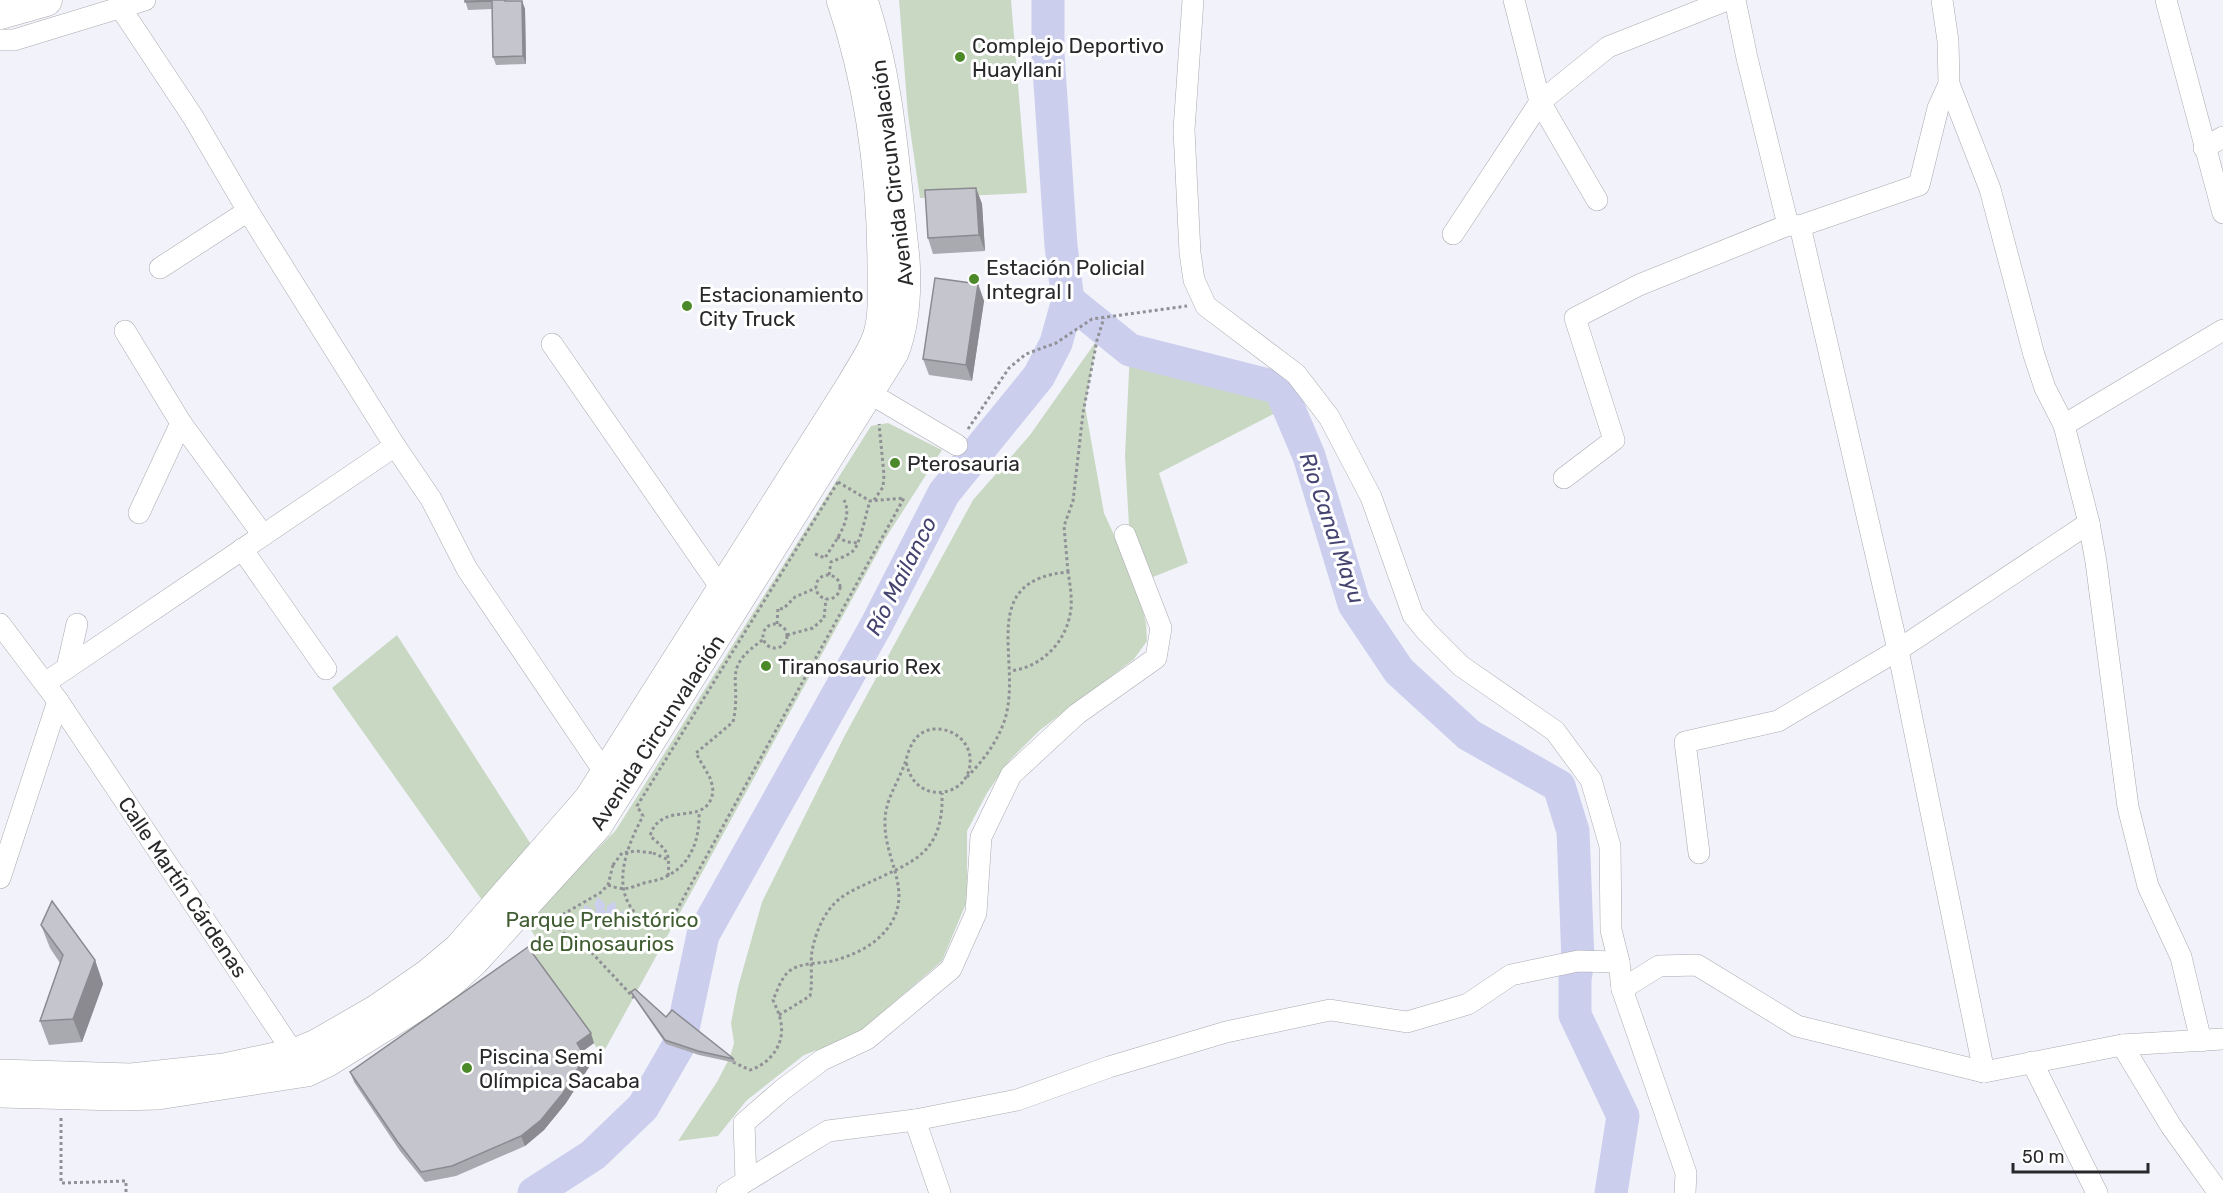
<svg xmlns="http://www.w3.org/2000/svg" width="2223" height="1193" font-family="Rubik,sans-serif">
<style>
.green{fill:#c9d8c3}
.water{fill:#ccceed}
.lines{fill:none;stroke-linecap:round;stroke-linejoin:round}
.river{stroke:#ccceed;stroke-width:33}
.minor-casing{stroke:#a9a9b0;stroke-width:22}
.major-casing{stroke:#a9a9b0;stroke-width:28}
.highway-casing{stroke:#a9a9b0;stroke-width:33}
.path{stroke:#909196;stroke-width:3;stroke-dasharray:3 3;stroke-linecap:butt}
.minor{stroke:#fff;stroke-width:21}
.major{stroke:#fff;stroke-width:27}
.highway{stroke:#fff;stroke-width:32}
.path-bridge{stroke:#909196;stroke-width:3;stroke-dasharray:3 3;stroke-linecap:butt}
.wall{fill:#a9a9b0}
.shaded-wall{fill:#8a8a90}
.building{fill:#c5c5cd;stroke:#8a8a90;stroke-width:1.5}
.poi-dot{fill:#4c8928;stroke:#fff;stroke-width:2}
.labels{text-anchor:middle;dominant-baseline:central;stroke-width:6;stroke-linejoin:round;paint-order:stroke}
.poi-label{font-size:21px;fill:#29292c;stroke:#fff;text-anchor:start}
.street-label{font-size:21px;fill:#29292c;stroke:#fff}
.park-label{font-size:21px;fill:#405d32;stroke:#fff}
.water-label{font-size:22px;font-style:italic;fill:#454470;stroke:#fff}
</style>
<rect width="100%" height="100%" fill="#f2f3fa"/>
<g class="green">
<polygon points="899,0 1011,0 1027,193 920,198 908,115"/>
<polygon points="1097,340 1085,406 1104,513 1135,581 1146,623 1147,641 1134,659 1040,730 1009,761 987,793 967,831 967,901 942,961 856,1035 804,1055 746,1101 718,1136 678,1141 717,1082 730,1057 734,1043 731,1023 738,987 762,902 844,737 973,500 1030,435"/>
<polygon points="1130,350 1280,388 1287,407 1159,473 1188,563 1153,577 1129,526 1125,456"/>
<polygon points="888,423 942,450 885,539 602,1055 532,957 543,949 526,922 616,830 871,426"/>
<polygon points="397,635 532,846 482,900 332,688"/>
</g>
<polygon class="water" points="598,897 605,904 604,910 607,911 607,906 615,901 616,909 613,914 624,911 623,918 620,922 605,923 584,912 584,905 591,908 594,912 597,910 594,905"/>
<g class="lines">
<g class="river">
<polyline points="1068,300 1130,350 1280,388 1309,456 1354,604 1399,671 1469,735 1559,786 1573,831 1578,961 1575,979 1575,1015 1623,1116 1611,1193"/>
<polyline points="534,1193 593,1155 643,1107 680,1043 703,935 877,624 944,493 1039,376 1056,343 1068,300 1061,246 1048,54 1048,0"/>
</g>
<g class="minor-casing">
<g id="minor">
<polyline points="1193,0 1184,130 1190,253 1194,280 1206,306 1296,374 1329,417 1371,497 1413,615 1427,632 1461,666 1555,731 1591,780 1610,846 1611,930 1619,962 1622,989 1686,1173 1685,1193"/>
<polyline points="1514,0 1540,102 1597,200"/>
<polyline points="1735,0 1747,58 1788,225"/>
<polyline points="1942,0 1948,41 1949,84 1990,189 2034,355 2045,388 2064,425 2089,523 2096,562 2128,807 2148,886 2181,957 2201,1041"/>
<polyline points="2166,0 2223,213"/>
<polyline points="120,7 193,117 248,211 395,446 431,499 467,569 605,773 616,780"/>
<polyline points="0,40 14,40 145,0"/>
<polyline points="2204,148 2223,137"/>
<polyline points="1800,226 1919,185 1938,108 1949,84"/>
<polyline points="1453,234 1540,102 1608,47 1727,0"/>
<polyline points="160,268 248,211"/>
<polyline points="125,331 181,423 263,535"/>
<polyline points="552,344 721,588"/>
<polyline points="856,385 957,445"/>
<polyline points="2064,425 2223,330"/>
<polyline points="1564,478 1614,440 1575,318 1639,285 1788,225 1800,226 1898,650 1984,1072"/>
<polyline points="139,513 181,423"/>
<polyline points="242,549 326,669"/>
<polyline points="0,624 58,701 301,1064"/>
<polyline points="67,668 77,624"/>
<polyline points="45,683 395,446"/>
<polyline points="1699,853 1685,742 1778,721 1898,650 2089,523"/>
<polyline points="0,878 58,701"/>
<polyline points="1622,989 1659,966 1697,965 1797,1026 1984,1072 2122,1045 2223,1039"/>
<polyline points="2122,1045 2171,1126 2219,1193"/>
<polyline points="2032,1062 2097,1193"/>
<polyline points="915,1120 940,1193"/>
<polyline points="746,1180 744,1123 782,1090 822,1060 867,1039 951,969 976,913 981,837 1011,775 1077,714 1156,658 1161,628 1125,535"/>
<polyline points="727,1193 828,1131 915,1120 1017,1100 1109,1067 1226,1032 1330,1010 1407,1022 1468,1004 1511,975 1578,961 1619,962"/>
</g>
</g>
<g class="major-casing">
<g id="major">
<path d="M0 1073 131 1077 224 1067 294 1052 316 1043 375 1009 427 973 458 947 588 798 851 383C860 366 874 349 878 330 883 311 881 290 881 271 881 181 869 85 840 0"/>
<path d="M0 1094 119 1097 158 1096 307 1073 328 1063 442 992 475 962 598 827 895 353C907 323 908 290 906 258 896 172 892 82 864 0"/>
</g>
</g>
<g class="highway-casing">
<polyline id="highway" points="0,13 46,0"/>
</g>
<g class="path">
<polyline points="968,429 1009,368 1026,354 1056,343 1092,319 1187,306"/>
<path d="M838 482 870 501 904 498 668 926 658 929C606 905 621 857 643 816L637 806Z"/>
<polyline points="874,500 883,487 884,475 879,424"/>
<polyline points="837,537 847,542 858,543"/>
<path d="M815 554 825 558C835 541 854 519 844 500"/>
<polyline points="1068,572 1064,526 1073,501 1083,413 1097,340 1104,318"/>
<path d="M829 575 831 562C838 559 847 556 853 551 860 545 866 513 870 501"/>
<circle cx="828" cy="587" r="12"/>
<polyline points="777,624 778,608 783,609 795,597 816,588"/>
<circle cx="775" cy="636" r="12"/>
<polyline points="787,635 813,628 824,618 826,599"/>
<path d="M967 777C984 760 1002 736 1007 711 1019 654 979 580 1068 572 1070 584 1072 596 1071 609 1067 641 1043 667 1010 671"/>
<polyline points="653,853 669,860"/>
<polyline points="613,865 608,885 600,893 553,920 563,933 579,939 634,998"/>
<path d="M668 876C670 853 668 851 650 836 652 830 654 825 660 821 676 808 705 821 712 796 714 790 712 784 710 778 706 770 700 761 696 753L733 722C743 678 719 670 764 639"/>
<path d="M608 885C625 891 627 889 644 883 652 881 661 880 667 876 692 864 700 837 699 812"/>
<path d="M779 1015 810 996C813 981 810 966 812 951 815 935 822 917 833 905 841 896 853 890 864 885 911 862 944 856 942 793"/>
<path d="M733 1062 750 1070C770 1064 785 1044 781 1023 780 1015 776 1007 773 1000 777 991 781 979 788 972 800 962 818 964 832 961 852 956 874 946 887 929 915 893 885 862 885 824 884 800 899 782 906 760 910 745 916 731 934 729 952 728 968 740 970 757 974 799 912 808 906 760"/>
<polyline points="61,1118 61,1183 126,1181 126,1193"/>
</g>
<use href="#minor" class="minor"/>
<use href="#major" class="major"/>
<use href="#highway" class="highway"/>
<polyline class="path-bridge" points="613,865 622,853 636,851 653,853"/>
</g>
<g class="wall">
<polygon points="465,0 522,1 525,9 526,64 496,65 493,57 492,9 468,10"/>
<polygon points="976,188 982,204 985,251 933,254 928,238"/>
<polygon points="978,284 984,301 972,381 929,375 923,359"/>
<polygon points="41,925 95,960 103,984 82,1042 49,1045 40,1021 60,963 50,948"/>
<polygon points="631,992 666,1017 734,1059 736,1063 699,1055 666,1044 633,996"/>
<polygon points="594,1043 582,1052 589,1067 566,1103 544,1130 525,1146 456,1176 425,1182 400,1151 354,1082 350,1072"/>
</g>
<g class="shaded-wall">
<polygon points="522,1 525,9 526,64 523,56"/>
<polygon points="976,188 982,204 985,251 979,235"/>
<polygon points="978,284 984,301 972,381 966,365"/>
<polygon points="95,960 103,984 82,1042 73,1019"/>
<polygon points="591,1033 594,1043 580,1053 577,1043"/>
<polygon points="585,1057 589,1067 566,1103 544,1130 525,1146 521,1136"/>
</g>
<g class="building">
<polygon points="465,0 505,0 505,1 522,1 523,56 493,57 492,1 465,2"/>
<polygon points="976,188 979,235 928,238 925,190"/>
<polygon points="935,278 978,284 966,365 923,359"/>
<polygon points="52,901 95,960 73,1019 40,1021 63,955 41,925"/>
<polygon points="528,947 591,1033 577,1043 585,1057 563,1093 541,1120 521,1136 452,1166 421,1172 397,1141 350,1072"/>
<polygon points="635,989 666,1017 672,1010 734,1059 698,1051 665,1040 631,992"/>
</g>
<g class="poi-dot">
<circle cx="960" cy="57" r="6"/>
<circle cx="974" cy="279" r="6"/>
<circle cx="687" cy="306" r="6"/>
<circle cx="895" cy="463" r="6"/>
<circle cx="766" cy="666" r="6"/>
<circle cx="467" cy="1068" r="6"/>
</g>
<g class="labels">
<g class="poi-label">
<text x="972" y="45">Complejo Deportivo<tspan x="972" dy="24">Huayllani</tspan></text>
<text x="986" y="267">Estación Policial<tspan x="986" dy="24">Integral I</tspan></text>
<text x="699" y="294">Estacionamiento<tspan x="699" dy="24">City Truck</tspan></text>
<text x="907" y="463">Pterosauria</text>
<text x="778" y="666">Tiranosaurio Rex</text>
<text x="479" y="1056">Piscina Semi<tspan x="479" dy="24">Olímpica Sacaba</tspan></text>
</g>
<g class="street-label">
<text transform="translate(892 173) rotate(-97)">Avenida Circunvalación</text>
<text transform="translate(657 732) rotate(-57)">Avenida Circunvalación</text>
<text transform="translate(183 887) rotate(56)">Calle Martín Cárdenas</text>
</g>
<g class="park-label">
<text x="602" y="919">Parque Prehistórico<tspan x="602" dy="24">de Dinosaurios</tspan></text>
</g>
<g class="water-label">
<text transform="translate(1332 528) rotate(71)">Rio Canal Mayu</text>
<text transform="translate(901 576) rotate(-63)">Río Mailanco</text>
</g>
</g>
<path d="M2013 1163v9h135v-9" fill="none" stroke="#29292c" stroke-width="3"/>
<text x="2022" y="1163" font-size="18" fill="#29292c" stroke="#ffffff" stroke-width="4.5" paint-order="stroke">50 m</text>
</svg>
